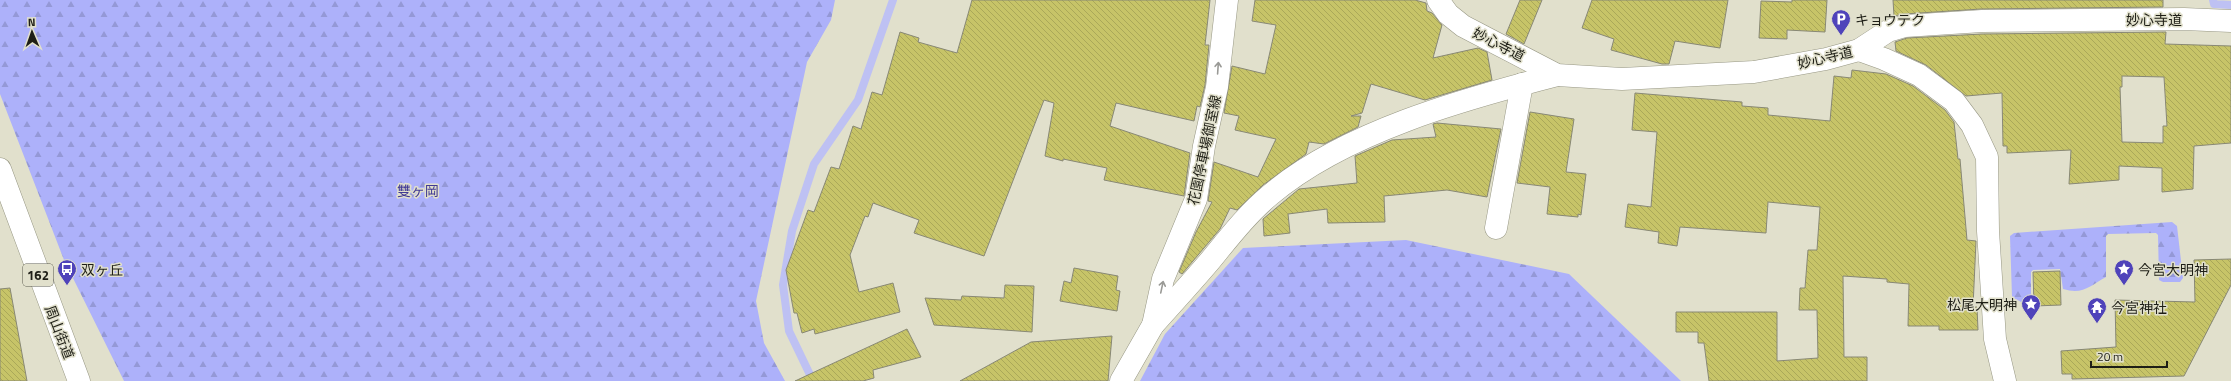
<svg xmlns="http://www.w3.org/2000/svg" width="2231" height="381" font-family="'Titillium Web','Noto Sans JP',sans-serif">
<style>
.forest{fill:url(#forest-firs)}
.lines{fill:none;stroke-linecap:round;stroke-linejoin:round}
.stream{stroke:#bec1f3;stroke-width:8}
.building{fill:url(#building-back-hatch);stroke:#888875;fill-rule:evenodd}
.minor-casing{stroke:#979784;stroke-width:23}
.secondary-casing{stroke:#979784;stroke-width:23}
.trunk-casing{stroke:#979784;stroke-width:23}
.minor{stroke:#fff;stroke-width:22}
.secondary{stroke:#fff;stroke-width:22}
.trunk{stroke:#fff;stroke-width:22}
.oneway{stroke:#9a9a96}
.labels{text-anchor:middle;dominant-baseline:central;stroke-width:3;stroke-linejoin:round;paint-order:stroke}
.shield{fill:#e1e0cc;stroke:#58584d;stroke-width:1}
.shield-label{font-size:13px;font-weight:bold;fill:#1e1e16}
.poi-label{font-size:14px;fill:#1e1e16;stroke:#e1e0cc;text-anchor:start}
.street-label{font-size:14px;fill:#1e1e16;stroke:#e1e0cc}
.park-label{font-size:14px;fill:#403995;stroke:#e1e0cc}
</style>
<defs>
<pattern id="forest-firs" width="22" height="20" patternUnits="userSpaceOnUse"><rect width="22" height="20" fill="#adb1fa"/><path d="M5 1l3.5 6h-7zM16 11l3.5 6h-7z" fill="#9498d6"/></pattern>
<pattern id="building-back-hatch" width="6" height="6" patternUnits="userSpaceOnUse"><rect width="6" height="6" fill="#c7c468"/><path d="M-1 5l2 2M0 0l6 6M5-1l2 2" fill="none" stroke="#aaa859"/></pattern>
</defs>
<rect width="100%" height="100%" fill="#e1e0cc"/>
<g class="forest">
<polygon points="0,0 835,0 831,20 807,62 756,301 764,343 785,381 124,381 64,260 0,94"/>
<path d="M2172 222 2177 226 2183 278 2180 282H2163L2159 280 2158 235 2156 233 2108 234 2106 236V277C2090 286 2083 295 2063 289L2060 269 2033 270 2031 272V299L2021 302 2012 297 2010 236 2014 233Z"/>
<polygon points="1406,240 1569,274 1681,381 1140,381 1165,334 1243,248"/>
</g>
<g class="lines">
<g class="stream">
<polyline points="2213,0 2214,4 2231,5"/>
<polyline points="813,381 789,331 783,285 792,231 814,164 858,100 893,0"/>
</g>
</g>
<g class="building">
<polygon points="972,0 1210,0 1205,45 1209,45 1205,85 1200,107 1197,106 1194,121 1116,103 1110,126 1190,153 1184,196 1104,180 1107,168 1063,159 1063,161 1045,156 1054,103 1044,100 984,256 914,233 919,220 873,203 868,217 865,216 850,255 859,292 893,283 900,312 815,334 814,329 802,333 797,313 794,313 786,270 808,210 814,212 831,167 839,169 853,126 861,129 872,92 882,95 900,32 919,38 918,42 957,53"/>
<polygon points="1255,0 1415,0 1426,3 1427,11 1432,13 1442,25 1433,58 1478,48 1487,52 1492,80 1425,100 1371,84 1362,113 1351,116 1361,116 1358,127 1324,144 1309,142 1306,154 1263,185 1237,210 1230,208 1220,229 1182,274 1179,272 1196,232 1212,202 1208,201 1214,162 1258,177 1276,139 1235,130 1239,116 1224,113 1232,66 1265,74 1276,25 1252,21"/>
<polygon points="1520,0 1542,0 1524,44 1506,34"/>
<polygon points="1592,0 1728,0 1720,48 1675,41 1669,64 1662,64 1611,50 1614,39 1582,28"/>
<polygon points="1792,0 1827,0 1825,32 1787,30 1787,39 1759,38 1761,1 1792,2"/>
<polygon points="1893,0 2163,0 2163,7 1981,9 1904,14 1894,16"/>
<path d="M2166 32 2165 44 2231 46V143L2194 146 2193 189 2162 192V168L2119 166V180L2069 184 2071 150 2007 153V146H2003L2002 93 1966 96 1926 65 1896 51 1895 42 1907 38 1982 34ZM2122 76 2164 77 2167 126H2163V143L2122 142 2120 87H2122Z"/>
<polygon points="1852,70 1886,74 1913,86 1945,110 1954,122 1958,159 1960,159 1967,240 1976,241 1973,307 1977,307 1978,330 1939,330 1939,326 1908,326 1909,284 1887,282 1887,279 1843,276 1844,357 1867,357 1867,381 1709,381 1704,343 1698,343 1698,332 1676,332 1676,312 1777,312 1777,361 1818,358 1817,310 1799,310 1800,288 1805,288 1808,250 1817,250 1820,207 1768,202 1766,233 1680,227 1677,246 1658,243 1659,232 1625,227 1628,204 1651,207 1657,132 1632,130 1635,93 1742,102 1742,106 1768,108 1768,115 1830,121 1834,76 1851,78"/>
<polygon points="1530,112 1574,119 1566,172 1586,174 1581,215 1578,214 1578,217 1547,214 1550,187 1517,183"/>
<polygon points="1437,123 1501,129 1487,197 1447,190 1384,196 1385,222 1328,223 1327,209 1288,214 1290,233 1264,236 1263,219 1299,189 1357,183 1355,156 1392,140 1436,137 1433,124"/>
<polygon points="2231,259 2231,285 2184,376 2072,379 2072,374 2062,374 2061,351 2116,347 2115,300 2195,302 2194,260"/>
<polygon points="1074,268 1118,276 1116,290 1120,291 1117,311 1060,301 1064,281 1071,283"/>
<polygon points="2060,271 2061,305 2034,306 2033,272"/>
<polygon points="1005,285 1034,286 1032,332 934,325 925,298 961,300 962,296 1004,298"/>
<polygon points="10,288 27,381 0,381 0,289"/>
<polygon points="907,329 921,357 873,370 874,378 863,381 795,381"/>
<polygon points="1112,336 1108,381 960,381 1031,342"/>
</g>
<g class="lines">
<g class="minor-casing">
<g id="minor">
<polyline points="1438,0 1448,14 1463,26 1557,75 1622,79 1754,72 1826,59 1859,50 1888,31 1905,26 1982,21 2184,19 2231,21"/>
<polyline points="1859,50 1884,59 1919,75 1954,101 1972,125 1987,157 1988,231 1995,339 2005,381"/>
<polyline points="1496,228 1522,84"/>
<path d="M1153 325C1172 304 1191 283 1209 262 1228 239 1247 214 1270 195 1344 132 1464 99 1557 75"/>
</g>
</g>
<g class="secondary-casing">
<polyline id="secondary" points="1121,381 1153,325 1163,279 1196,199 1204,146 1217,87 1227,0"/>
</g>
<g class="trunk-casing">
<polyline id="trunk" points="0,169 79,381"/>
</g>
<use href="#minor" class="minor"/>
<use href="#secondary" class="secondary"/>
<use href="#trunk" class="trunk"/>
</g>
<defs><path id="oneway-shaft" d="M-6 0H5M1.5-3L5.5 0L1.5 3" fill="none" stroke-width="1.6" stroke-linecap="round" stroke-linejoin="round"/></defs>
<g class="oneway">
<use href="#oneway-shaft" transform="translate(1218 68) rotate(-86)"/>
<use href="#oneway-shaft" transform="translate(1162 287) rotate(-78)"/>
</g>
<defs>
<g id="parking-pin" transform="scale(1)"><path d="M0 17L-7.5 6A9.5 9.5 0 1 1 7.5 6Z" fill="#4f43ba" stroke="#e1e0cc"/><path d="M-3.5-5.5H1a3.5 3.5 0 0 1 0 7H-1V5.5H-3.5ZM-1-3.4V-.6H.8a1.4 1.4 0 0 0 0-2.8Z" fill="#fff"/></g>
<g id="bus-pin" transform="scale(1)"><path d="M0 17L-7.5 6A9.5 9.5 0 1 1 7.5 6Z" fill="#4f43ba" stroke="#e1e0cc"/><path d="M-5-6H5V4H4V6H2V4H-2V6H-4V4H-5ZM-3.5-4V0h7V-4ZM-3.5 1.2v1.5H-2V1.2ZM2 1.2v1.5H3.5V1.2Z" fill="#fff"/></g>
<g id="sight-pin" transform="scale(1)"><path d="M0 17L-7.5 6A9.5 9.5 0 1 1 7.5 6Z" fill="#4f43ba" stroke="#e1e0cc"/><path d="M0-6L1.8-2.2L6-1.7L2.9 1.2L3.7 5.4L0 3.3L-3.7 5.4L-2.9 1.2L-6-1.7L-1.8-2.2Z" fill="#fff"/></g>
<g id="temple-pin" transform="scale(1)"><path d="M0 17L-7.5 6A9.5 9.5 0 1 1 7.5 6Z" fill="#4f43ba" stroke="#e1e0cc"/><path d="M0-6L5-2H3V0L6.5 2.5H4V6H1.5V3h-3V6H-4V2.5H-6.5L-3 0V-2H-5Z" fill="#fff"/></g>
</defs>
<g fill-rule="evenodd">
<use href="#parking-pin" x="1841" y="19"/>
<use href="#bus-pin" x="67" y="269"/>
<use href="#sight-pin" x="2124" y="269"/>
<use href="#sight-pin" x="2031" y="304"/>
<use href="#temple-pin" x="2097" y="307"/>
</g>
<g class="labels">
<rect class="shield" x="23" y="264" width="30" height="22" rx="3"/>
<g class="shield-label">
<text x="38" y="275">162</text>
</g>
<g class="poi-label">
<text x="1855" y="19">キョウテク</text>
<text x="81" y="269">双ヶ丘</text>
<text x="2138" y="269">今宮大明神</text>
<text x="2017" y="304" text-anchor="end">松尾大明神</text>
<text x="2111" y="307">今宮神社</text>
</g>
<g class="street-label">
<text x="2154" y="19">妙心寺道</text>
<text transform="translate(1499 44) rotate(27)">妙心寺道</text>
<text transform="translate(1825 57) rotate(-13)">妙心寺道</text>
<text transform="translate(1204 150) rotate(-78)">花園停車場御室線</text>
<text transform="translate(60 332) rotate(69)">周山街道</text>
</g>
<g class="park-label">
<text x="418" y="190">雙ヶ岡</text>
</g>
</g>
<g transform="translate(32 32) rotate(358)" stroke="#e1e0cc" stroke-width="3" paint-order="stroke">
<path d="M0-3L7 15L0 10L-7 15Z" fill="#1e1e16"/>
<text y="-6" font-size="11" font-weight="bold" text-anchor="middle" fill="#1e1e16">N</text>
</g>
<path d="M2091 361v6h76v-6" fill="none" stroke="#1e1e16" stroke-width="2"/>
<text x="2097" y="361" font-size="12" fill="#1e1e16" stroke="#e1e0cc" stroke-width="3" paint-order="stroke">20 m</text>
</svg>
